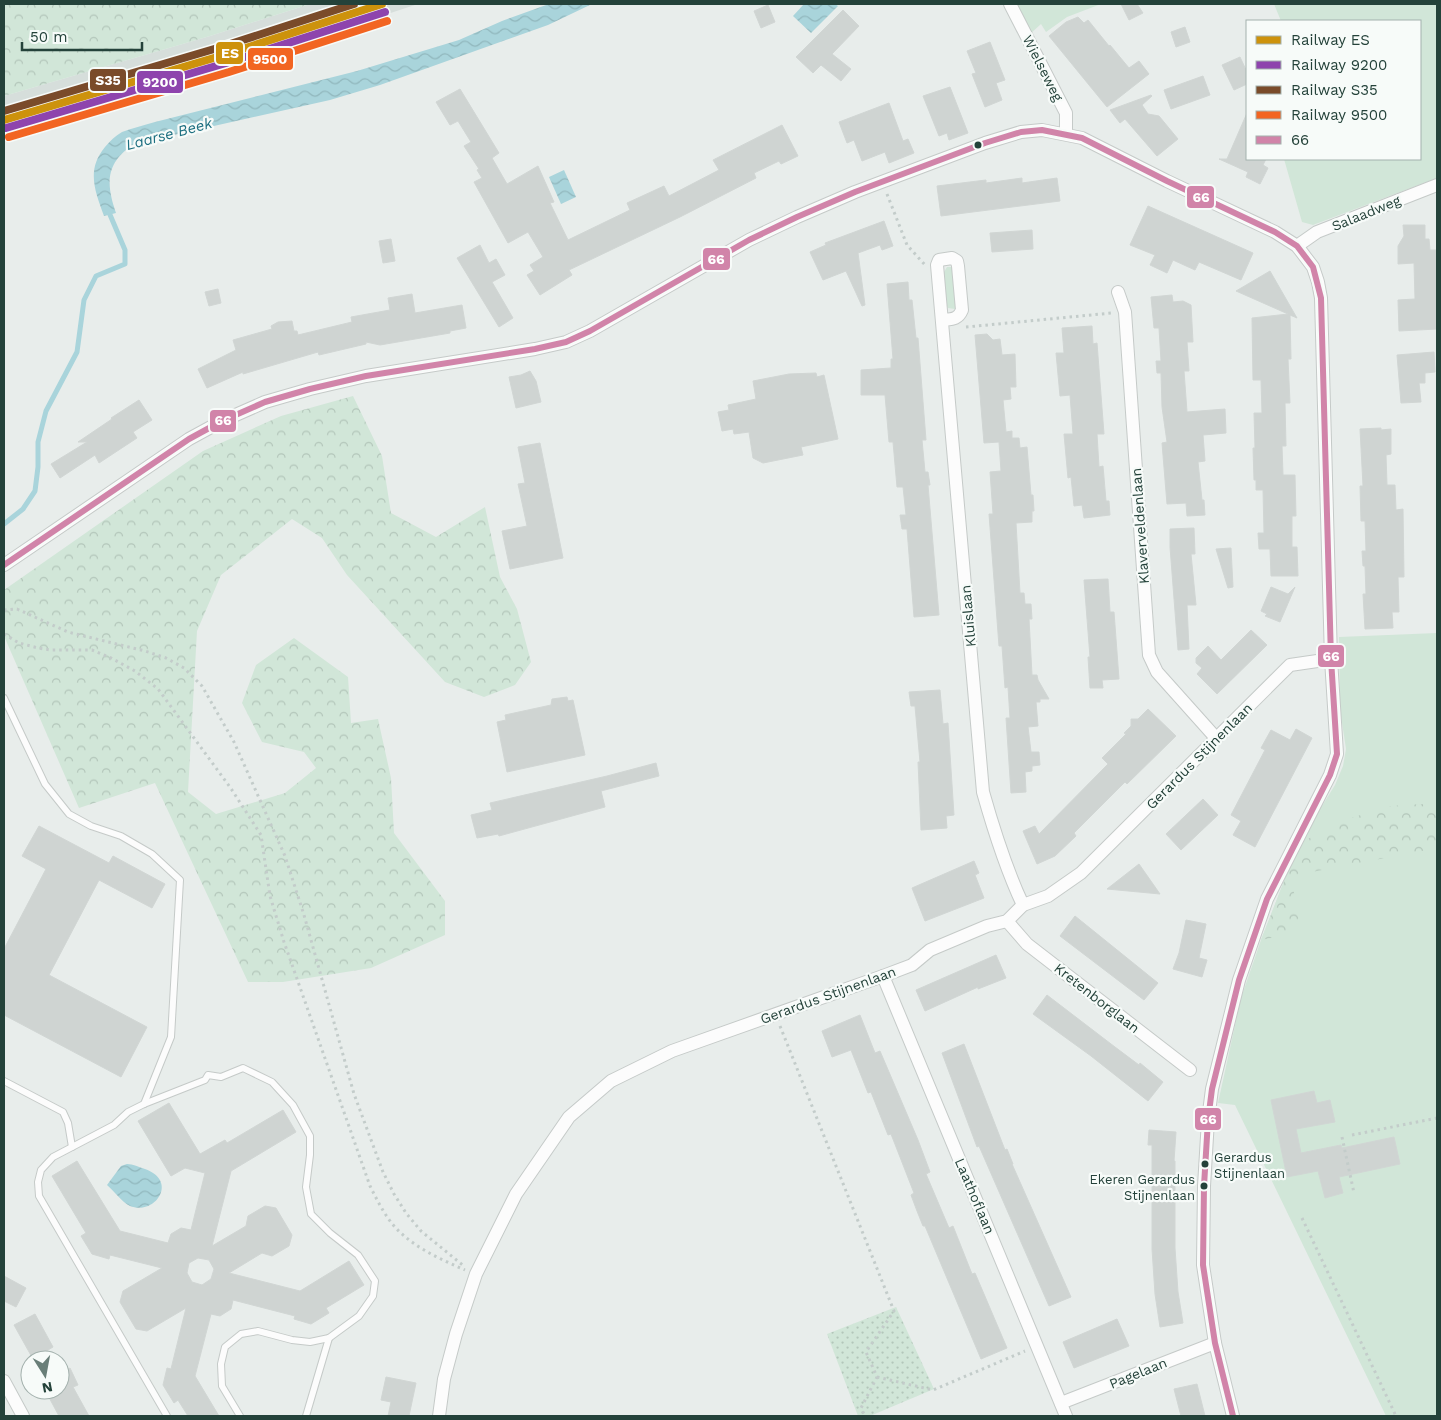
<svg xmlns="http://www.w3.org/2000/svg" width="1441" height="1420" font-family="'Work Sans',sans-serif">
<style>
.built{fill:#d6dedb}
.grass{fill:#d1e6d8}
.forest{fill:url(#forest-crowns)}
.park{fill:url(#park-dots)}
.water{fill:url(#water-waves)}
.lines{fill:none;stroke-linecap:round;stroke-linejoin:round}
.stream{stroke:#a9d4db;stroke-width:5}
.building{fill:#cfd4d2;stroke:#d1d6d4;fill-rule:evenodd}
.service-casing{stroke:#c5cac8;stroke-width:8}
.minor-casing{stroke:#c5cac8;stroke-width:14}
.path{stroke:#c3ccca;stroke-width:3;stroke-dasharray:2.5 4;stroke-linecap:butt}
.service{stroke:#fcfcfc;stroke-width:6}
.minor{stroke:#fcfcfc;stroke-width:12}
.bus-1-casing{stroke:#f7fbf9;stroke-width:10}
.bus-1{stroke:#d184a9;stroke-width:6}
.rail-1-casing{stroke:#f7fbf9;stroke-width:11}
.rail-2-casing{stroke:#f7fbf9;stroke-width:11}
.rail-3-casing{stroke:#f7fbf9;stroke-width:11}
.rail-4-casing{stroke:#f7fbf9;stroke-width:11}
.rail-1{stroke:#cd920c;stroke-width:8}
.rail-2{stroke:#8e44ad;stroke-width:8}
.rail-3{stroke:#7a4b2a;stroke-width:8}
.rail-4{stroke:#f26522;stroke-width:8}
.bus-dot{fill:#24423a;stroke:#f7fbf9;stroke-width:2}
.labels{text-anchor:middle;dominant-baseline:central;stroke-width:4.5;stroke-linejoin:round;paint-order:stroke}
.bus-label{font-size:13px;fill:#24423a;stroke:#f7fbf9;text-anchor:start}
.street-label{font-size:14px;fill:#24423a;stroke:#f7fbf9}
.water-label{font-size:15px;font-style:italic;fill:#1c6f80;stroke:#f7fbf9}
.line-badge{stroke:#f7fbf9;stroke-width:2}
.badge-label{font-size:14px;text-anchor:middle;font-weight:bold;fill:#fff}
</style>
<defs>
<pattern id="forest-crowns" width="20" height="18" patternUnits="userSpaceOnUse" patternTransform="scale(1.25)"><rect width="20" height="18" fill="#d1e6d8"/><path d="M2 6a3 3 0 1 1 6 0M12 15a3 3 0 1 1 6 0" fill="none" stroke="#b3c6ba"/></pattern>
<pattern id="park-dots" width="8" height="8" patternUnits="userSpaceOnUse" patternTransform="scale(1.25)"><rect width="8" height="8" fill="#d1e6d8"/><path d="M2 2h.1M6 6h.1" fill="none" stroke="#b3c6ba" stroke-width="1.8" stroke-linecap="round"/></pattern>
<pattern id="water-waves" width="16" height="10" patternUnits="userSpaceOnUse" patternTransform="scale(1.25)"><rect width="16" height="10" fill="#a9d4db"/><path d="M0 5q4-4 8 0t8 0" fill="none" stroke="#91b7bd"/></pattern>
</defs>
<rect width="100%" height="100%" fill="#e8edeb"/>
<polygon class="built" points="310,4 418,4 220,69 4,134 4,96 210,36"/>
<g class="grass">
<polygon points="1016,4 1101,4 1067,17 1046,32 1041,24 1030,34"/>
<polygon points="1274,4 1437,4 1437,178 1313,225 1302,222 1284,159 1420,159 1420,21 1281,21"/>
<polygon points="947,267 952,267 956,305 955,309 948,308 947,306 944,272"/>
<polygon points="1437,633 1437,1416 1386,1416 1235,1105 1218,1103 1241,998 1261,940 1299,843 1335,785 1343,766 1346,749 1340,709 1339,637"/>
</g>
<g class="forest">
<polygon points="4,4 310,4 210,36 4,96"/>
<polygon points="353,396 382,456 391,513 436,537 485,507 500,577 517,609 531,662 515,685 484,697 445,682 347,575 322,538 292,519 221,575 197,631 188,792 216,814 285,793 316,768 304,752 262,742 242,703 256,665 294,638 348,677 351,723 378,719 391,778 394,833 445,901 445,935 371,968 283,982 248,982 155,783 79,808 4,636 4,590 203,451 281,416"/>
<polygon points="1437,803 1437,848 1291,876 1301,932 1261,940 1299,843 1354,817 1391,806"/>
</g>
<polygon class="park" points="896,1307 934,1389 870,1416 858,1416 827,1334"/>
<g class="water">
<path d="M549 4H592L548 25 380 85 330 100 134 144C105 163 106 184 116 213L104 216C95 191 86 170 105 147 110 141 115 136 122 132 132 128 145 125 155 122L357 71 459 40 502 21Z"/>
<polygon points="804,4 835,4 838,6 811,33 793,16"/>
<polygon points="564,170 576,197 561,204 549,177"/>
<path d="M127 1164C133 1164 139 1167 145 1169 179 1181 155 1216 130 1206 122 1202 114 1191 107 1185L121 1166Z"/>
</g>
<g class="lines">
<polyline class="stream" points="4,524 23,509 35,491 38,467 38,442 46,411 77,352 84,300 96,276 125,264 125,250 108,210"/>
</g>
<g class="building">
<polygon points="1121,4 1137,4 1143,13 1129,20"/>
<polygon points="768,5 775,22 761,28 754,11"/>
<polygon points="843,10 859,26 832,54 851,69 841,81 821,65 813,73 796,57"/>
<polygon points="1078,17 1084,23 1088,20 1109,46 1110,45 1129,68 1139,61 1149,74 1107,107 1049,36 1066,22"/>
<polygon points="1185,27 1190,42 1176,47 1171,32"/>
<polygon points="990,42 1005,80 996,83 1002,100 985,107 972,74 976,73 967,51"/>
<polygon points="1240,57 1247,72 1247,84 1234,90 1222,65"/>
<polygon points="1203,76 1210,95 1171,109 1164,90"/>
<polygon points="950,87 968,133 949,140 947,133 939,136 923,96"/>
<polygon points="460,89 499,153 492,158 507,184 538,166 554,202 550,203 568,240 630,210 627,203 664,186 669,196 719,170 713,160 782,125 798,156 781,164 779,161 754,173 756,178 680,217 569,270 572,275 540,295 527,275 534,271 530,265 543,257 528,232 508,243 474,182 482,178 477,170 479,169 464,146 471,142 458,121 450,125 436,102"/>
<polygon points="1151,95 1152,96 1142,105 1148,114 1159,116 1178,139 1157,156 1125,119 1120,123 1110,110"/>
<polygon points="889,103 903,141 908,139 914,153 889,163 885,152 862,161 854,140 847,143 839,122"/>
<polygon points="1247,113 1247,159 1266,159 1263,165 1268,168 1260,184 1246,177 1248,172 1219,159 1227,159"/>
<polygon points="1022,178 1022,183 1057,178 1060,201 941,216 937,186 986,180 986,183"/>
<polygon points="1148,206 1253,253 1241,280 1199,262 1195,270 1173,260 1167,273 1150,265 1155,255 1130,245"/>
<polygon points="884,221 893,246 882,250 880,245 858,253 865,305 862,306 846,271 823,280 810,252 826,245 825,243"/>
<polygon points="1403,225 1425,225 1425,239 1429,239 1430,250 1437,250 1437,329 1399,331 1398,300 1415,299 1414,263 1398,264 1398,246 1404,236"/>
<polygon points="1032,230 1033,249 992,252 990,233"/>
<polygon points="391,239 395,261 383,263 379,241"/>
<polygon points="480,245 489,263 496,259 505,275 492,282 513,318 499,327 457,258"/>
<polygon points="1270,271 1297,318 1290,315 1291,359 1288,359 1290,403 1285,403 1286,446 1282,446 1283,475 1295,475 1296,516 1292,516 1292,547 1297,547 1298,576 1271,576 1270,549 1259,549 1258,533 1264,533 1263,490 1256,490 1256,480 1254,480 1253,448 1255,448 1254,413 1262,413 1261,380 1253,380 1252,318 1288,314 1236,291"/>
<polygon points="908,282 909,300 912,300 916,338 918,338 926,440 922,440 925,472 928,472 930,485 928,485 939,615 914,617 907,529 902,529 900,515 906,515 903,487 897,487 893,442 889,442 885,395 861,395 861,370 891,368 891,359 893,359 887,284"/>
<polygon points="218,289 221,303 209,306 205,292"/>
<polygon points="412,294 415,313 462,305 466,328 450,331 450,333 380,345 366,342 366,344 319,355 318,352 243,374 243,372 207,388 198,369 236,350 233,340 272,329 271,326 278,322 292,321 294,331 297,331 298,335 352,322 351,317 390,310 388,298"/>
<polygon points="1172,295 1173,302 1183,301 1191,305 1193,342 1187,342 1189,371 1184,371 1187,412 1225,409 1226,433 1203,435 1205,461 1198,462 1202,500 1204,500 1205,515 1187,516 1186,503 1167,504 1162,443 1167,442 1162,407 1161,373 1157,373 1156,361 1161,361 1159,328 1154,328 1151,297"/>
<polygon points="1092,326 1093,344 1097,343 1104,434 1097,434 1099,467 1103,466 1106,501 1109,501 1110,515 1084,518 1082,505 1074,506 1071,477 1068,478 1064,434 1073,434 1070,395 1060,396 1056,353 1064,353 1062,328"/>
<polygon points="987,334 993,340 1000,339 1002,355 1015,354 1016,387 1010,387 1011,399 1003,400 1006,432 1012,431 1012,438 1019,438 1020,448 1027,447 1031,495 1033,495 1034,511 1032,511 1032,522 1016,523 1020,593 1024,593 1025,604 1031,604 1032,619 1029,619 1032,675 1037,675 1038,680 1049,699 1040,699 1040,702 1036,702 1038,726 1028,727 1031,752 1039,752 1040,765 1032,766 1032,771 1025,772 1026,792 1011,793 1006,718 1010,718 1008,687 1005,688 1002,646 999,646 989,514 993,514 990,472 1001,471 999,442 984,443 975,335"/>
<polygon points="1434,352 1435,372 1425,373 1425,383 1419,383 1421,402 1401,403 1397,355"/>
<polygon points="530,371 536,381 541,402 516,408 509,377 521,375"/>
<polygon points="816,373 817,377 824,375 838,439 801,447 803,455 763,463 753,458 749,432 734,434 733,429 722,431 718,412 729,410 728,405 756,399 753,381 789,374"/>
<polygon points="139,400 152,420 133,432 137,438 99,463 95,455 60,478 51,464 87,442 78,442 112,419 111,418"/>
<polygon points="1381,428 1381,430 1391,429 1391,454 1386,455 1387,485 1395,485 1396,510 1403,509 1404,577 1398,577 1399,612 1392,612 1393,628 1365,629 1363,594 1366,594 1365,566 1363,566 1362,551 1366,551 1365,521 1361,521 1360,486 1363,486 1360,429"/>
<polygon points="540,443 563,558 510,569 502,531 527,526 518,484 525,483 518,447"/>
<polygon points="1194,528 1195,554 1191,554 1196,605 1187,605 1189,649 1178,650 1170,547 1170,529"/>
<polygon points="1231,548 1233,587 1228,588 1216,549"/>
<polygon points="1108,579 1110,612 1114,612 1119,679 1102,680 1103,688 1090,688 1088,657 1090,657 1084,580"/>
<polygon points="1271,587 1288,594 1295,587 1280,622 1265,616 1267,614 1261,611"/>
<polygon points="1251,630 1267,645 1217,694 1197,674 1202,668 1196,663 1196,658 1208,646 1221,660"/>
<polygon points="940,690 943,724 948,723 954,815 946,816 947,828 921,830 918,762 920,762 915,706 911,706 909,692"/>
<polygon points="567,697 568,701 573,700 585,755 507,772 497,722 506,720 505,715 551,705 552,699"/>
<polygon points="1148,709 1176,736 1127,784 1125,782 1074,833 1076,836 1055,856 1037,864 1023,831 1035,826 1039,834 1108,764 1102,758 1126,734 1124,733 1131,726 1131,719 1138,719"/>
<polygon points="1296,729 1312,738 1255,847 1233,835 1241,821 1231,815 1265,750 1261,748 1271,730 1290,740"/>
<polygon points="656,763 659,776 601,791 605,807 499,836 498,834 477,838 471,815 492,810 490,803 607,776"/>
<polygon points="1203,799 1218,815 1181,850 1166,834"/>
<polygon points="39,826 109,863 113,856 165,884 152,908 99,880 49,975 147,1027 121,1077 4,1015 4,949 46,869 22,856"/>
<polygon points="974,861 979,873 975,875 984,898 925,921 912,888"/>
<polygon points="1139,864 1160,894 1107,889"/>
<polygon points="1075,916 1158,983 1144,1000 1060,936"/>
<polygon points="1186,920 1206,924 1199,958 1207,960 1202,977 1173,969 1179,953"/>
<polygon points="996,955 1006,978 978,989 978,987 925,1011 916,990"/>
<polygon points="1047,995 1115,1047 1139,1065 1140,1063 1163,1082 1148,1101 1091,1056 1033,1014"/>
<polygon points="860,1015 875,1053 880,1051 918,1140 930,1172 926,1174 949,1228 953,1226 972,1274 975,1273 1007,1348 981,1359 925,1226 923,1226 917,1211 911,1195 914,1193 891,1134 888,1135 871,1092 868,1093 851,1050 832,1057 822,1031"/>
<polygon points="964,1044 1005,1150 1007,1149 1013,1164 1012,1164 1071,1297 1049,1306 979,1146 977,1147 942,1053"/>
<polygon points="1314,1091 1317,1103 1330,1100 1335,1122 1296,1129 1301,1153 1341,1145 1342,1148 1394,1137 1400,1164 1339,1177 1343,1193 1325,1198 1318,1171 1287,1177 1271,1100"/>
<path d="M169 1103 200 1154 225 1140 227 1143 283 1110 296 1132 231 1171 212 1246 246 1226 248 1216 265 1206 276 1208 292 1235 289 1246 272 1256 262 1253 229 1273 300 1291 349 1261 364 1285 326 1308 329 1313 311 1324 294 1319 295 1316 233 1300 231 1309 220 1316 211 1314 195 1376 219 1416H188L178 1400 174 1403 163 1385 167 1368 171 1369 186 1308 147 1331 136 1329 120 1302 123 1291 162 1268 110 1255 109 1259 92 1254 81 1236 86 1233 52 1176 77 1161 120 1231 168 1243 171 1234 181 1228 191 1230 205 1173 185 1168 171 1176 138 1121ZM198 1258 209 1260 214 1269 211 1279 202 1285 192 1282 187 1273 189 1263Z"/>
<polygon points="1149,1130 1176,1132 1174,1161 1175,1161 1175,1248 1178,1292 1183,1323 1160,1327 1155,1294 1152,1249 1152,1145 1148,1145"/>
<polygon points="4,1276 26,1288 16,1307 4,1301"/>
<polygon points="35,1314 53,1347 33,1359 14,1325"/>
<polygon points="1117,1319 1129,1346 1074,1368 1063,1342"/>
<polygon points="60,1361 65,1371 70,1368 78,1385 73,1387 89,1416 59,1416 45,1390 60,1390"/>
<polygon points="386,1377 416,1383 409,1416 388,1416 391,1402 381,1400"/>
<polygon points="1197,1384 1205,1416 1181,1416 1174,1389"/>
</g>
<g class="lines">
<g class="service-casing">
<g id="service">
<polyline points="4,698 45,784 69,814 91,826 121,836 152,854 180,880 171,1037 144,1104"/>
<polyline points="4,1081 63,1112 68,1123 72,1147"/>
<polyline points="167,1416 39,1196 38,1182 41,1170 53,1157 114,1125 128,1112 144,1104 205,1080 208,1075 221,1077 243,1068 272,1082 293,1105 310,1136 310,1155 306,1187 311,1214 330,1233 358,1255 375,1281 373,1296 359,1316 329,1338 306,1416"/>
<polyline points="240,1416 222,1386 221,1364 225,1347 241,1334 258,1331 292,1340 310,1342 329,1338"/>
</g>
</g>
<g class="minor-casing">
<g id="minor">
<polyline points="1010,4 1066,113 1066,134"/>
<polyline points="1297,246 1317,232 1437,185"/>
<polyline points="1118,292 1125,312 1149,655 1157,672 1216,738"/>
<path d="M942 320C951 319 958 320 962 310L958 266 957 261 952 258 939 260 937 265 983 792C994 831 1006 869 1023 905"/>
<polyline points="4,565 189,439 222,421 265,402 310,389 366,376 535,349 566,342 590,331 749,240 797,217 855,192 985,143 1021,132 1042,130 1082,138 1167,181 1275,232 1297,246 1313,267 1318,282 1321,298 1331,659 1337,754 1330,775 1267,899 1239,980 1212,1089 1208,1120 1204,1186 1203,1265 1215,1343 1233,1416"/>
<polyline points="1007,921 1027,944 1190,1070"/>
<polyline points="883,976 1066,1416"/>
<polyline points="4,1381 23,1416"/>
<polyline points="1061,1403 1215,1343"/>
<polyline points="439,1416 444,1379 456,1334 476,1274 516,1194 569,1117 611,1081 672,1051 883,976 912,965 930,950 987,926 1007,921 1023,905 1048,896 1081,873 1290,665 1331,659"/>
</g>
</g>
<g class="path">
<polyline points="887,194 907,245 925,265"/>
<polyline points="966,327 1112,313"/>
<polyline points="4,610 17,609 68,632 145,651 166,658 184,668 202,686 234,742 285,856 304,915 354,1094 383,1172 394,1194 406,1213 421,1231 465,1267"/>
<path d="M4 634 19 643 38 648 51 650H92L111 658 135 671 158 689 230 787 261 835 270 896 284 942 370 1186C376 1198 382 1210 390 1221 408 1245 438 1258 465 1270"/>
<polyline points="780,1026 894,1311 866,1352 877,1377 861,1408 865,1416"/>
<polyline points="1352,1135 1437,1118"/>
<polyline points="1342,1137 1354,1193"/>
<polyline points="1302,1218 1396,1416"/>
<polyline points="877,1377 933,1390 1025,1351"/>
</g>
<use href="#service" class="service"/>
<use href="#minor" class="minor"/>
<g class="bus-1-casing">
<polyline id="bus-1" points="4,565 189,439 222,421 265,402 310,389 366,376 535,349 566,342 590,331 749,240 797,217 855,192 985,143 1021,132 1042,130 1082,138 1167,181 1275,232 1297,246 1313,267 1321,298 1331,659 1337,754 1330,775 1267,899 1239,980 1212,1089 1208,1120 1204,1186 1203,1265 1215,1343 1233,1416"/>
</g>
<use href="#bus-1" class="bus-1"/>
<g class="rail-1-casing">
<polyline id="rail-1" points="4,120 224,55 382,4"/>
</g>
<g class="rail-2-casing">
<polyline id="rail-2" points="6,128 226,63 385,12"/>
</g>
<g class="rail-3-casing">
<polyline id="rail-3" points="4,111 221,47 354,4"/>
</g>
<g class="rail-4-casing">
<polyline id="rail-4" points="9,137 229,72 387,21"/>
</g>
<use href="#rail-1" class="rail-1"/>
<use href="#rail-2" class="rail-2"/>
<use href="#rail-3" class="rail-3"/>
<use href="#rail-4" class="rail-4"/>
</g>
<g class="bus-dot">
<circle cx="978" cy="145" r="4.5"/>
<circle cx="1205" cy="1164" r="4.5"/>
<circle cx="1204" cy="1186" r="4.5"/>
</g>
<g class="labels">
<g class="bus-label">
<text x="1214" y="1157">Gerardus<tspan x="1214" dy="16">Stijnenlaan</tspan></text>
<text x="1195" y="1179" text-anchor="end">Ekeren Gerardus<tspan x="1195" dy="16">Stijnenlaan</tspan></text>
</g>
<g class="street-label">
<text transform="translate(1043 68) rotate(63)">Wielseweg</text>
<text transform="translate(1366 213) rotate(-22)">Salaadweg</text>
<text transform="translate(1140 526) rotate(-94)">Klaverveldenlaan</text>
<text transform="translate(968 616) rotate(-95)">Kluislaan</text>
<text transform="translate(1199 756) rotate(-45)">Gerardus Stijnenlaan</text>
<text transform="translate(828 995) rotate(-20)">Gerardus Stijnenlaan</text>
<text transform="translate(1097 998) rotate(38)">Kretenborglaan</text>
<text transform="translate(975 1196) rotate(67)">Laathoflaan</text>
<text transform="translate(1138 1373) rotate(-22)">Pagelaan</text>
</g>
<g class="water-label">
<text transform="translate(169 134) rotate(-15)">Laarse Beek</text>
</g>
</g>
<g class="line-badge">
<rect x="215" y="41" width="29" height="24" rx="5" fill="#cd920c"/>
<rect x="247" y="47" width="47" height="24" rx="5" fill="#f26522"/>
<rect x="89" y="68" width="38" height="24" rx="5" fill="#7a4b2a"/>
<rect x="136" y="70" width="48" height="24" rx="5" fill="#8e44ad"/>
<rect x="1186" y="185" width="29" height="24" rx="5" fill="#d184a9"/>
<rect x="702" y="247" width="29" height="24" rx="5" fill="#d184a9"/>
<rect x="209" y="409" width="28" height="24" rx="5" fill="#d184a9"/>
<rect x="1317" y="644" width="28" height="24" rx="5" fill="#d184a9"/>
<rect x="1194" y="1107" width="28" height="24" rx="5" fill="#d184a9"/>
</g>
<g class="badge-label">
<text x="230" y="58">ES</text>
<text x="270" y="64">9500</text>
<text x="108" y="85">S35</text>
<text x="160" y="87">9200</text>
<text x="1201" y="202">66</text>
<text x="716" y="264">66</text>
<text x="223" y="425">66</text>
<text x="1331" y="661">66</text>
<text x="1208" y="1124">66</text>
</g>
<rect width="1441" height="1420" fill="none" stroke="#24423a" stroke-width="10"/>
<rect x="1246" y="20" width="175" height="140" fill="#f7fbf9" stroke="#a3b1ad"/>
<rect x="1256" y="36" width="25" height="8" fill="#cd920c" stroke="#a3b1ad"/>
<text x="1291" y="45" font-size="15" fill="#24423a">Railway ES</text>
<rect x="1256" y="61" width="25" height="8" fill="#8e44ad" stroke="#a3b1ad"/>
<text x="1291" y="70" font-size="15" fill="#24423a">Railway 9200</text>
<rect x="1256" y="86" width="25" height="8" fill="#7a4b2a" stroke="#a3b1ad"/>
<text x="1291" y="95" font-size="15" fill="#24423a">Railway S35</text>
<rect x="1256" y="111" width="25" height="8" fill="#f26522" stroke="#a3b1ad"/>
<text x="1291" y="120" font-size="15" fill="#24423a">Railway 9500</text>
<rect x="1256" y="136" width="25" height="8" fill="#d184a9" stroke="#a3b1ad"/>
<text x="1291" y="145" font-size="15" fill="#24423a">66</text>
<g transform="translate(45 1375) rotate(169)"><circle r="24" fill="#f7fbf9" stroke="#a3b1ad"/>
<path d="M0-4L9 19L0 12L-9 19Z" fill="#697e78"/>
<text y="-8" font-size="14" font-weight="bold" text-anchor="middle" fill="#24423a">N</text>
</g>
<path d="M22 42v8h120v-8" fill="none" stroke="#24423a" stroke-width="2.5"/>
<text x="30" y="42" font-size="15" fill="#24423a" stroke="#f7fbf9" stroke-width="4" paint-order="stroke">50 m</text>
</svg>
